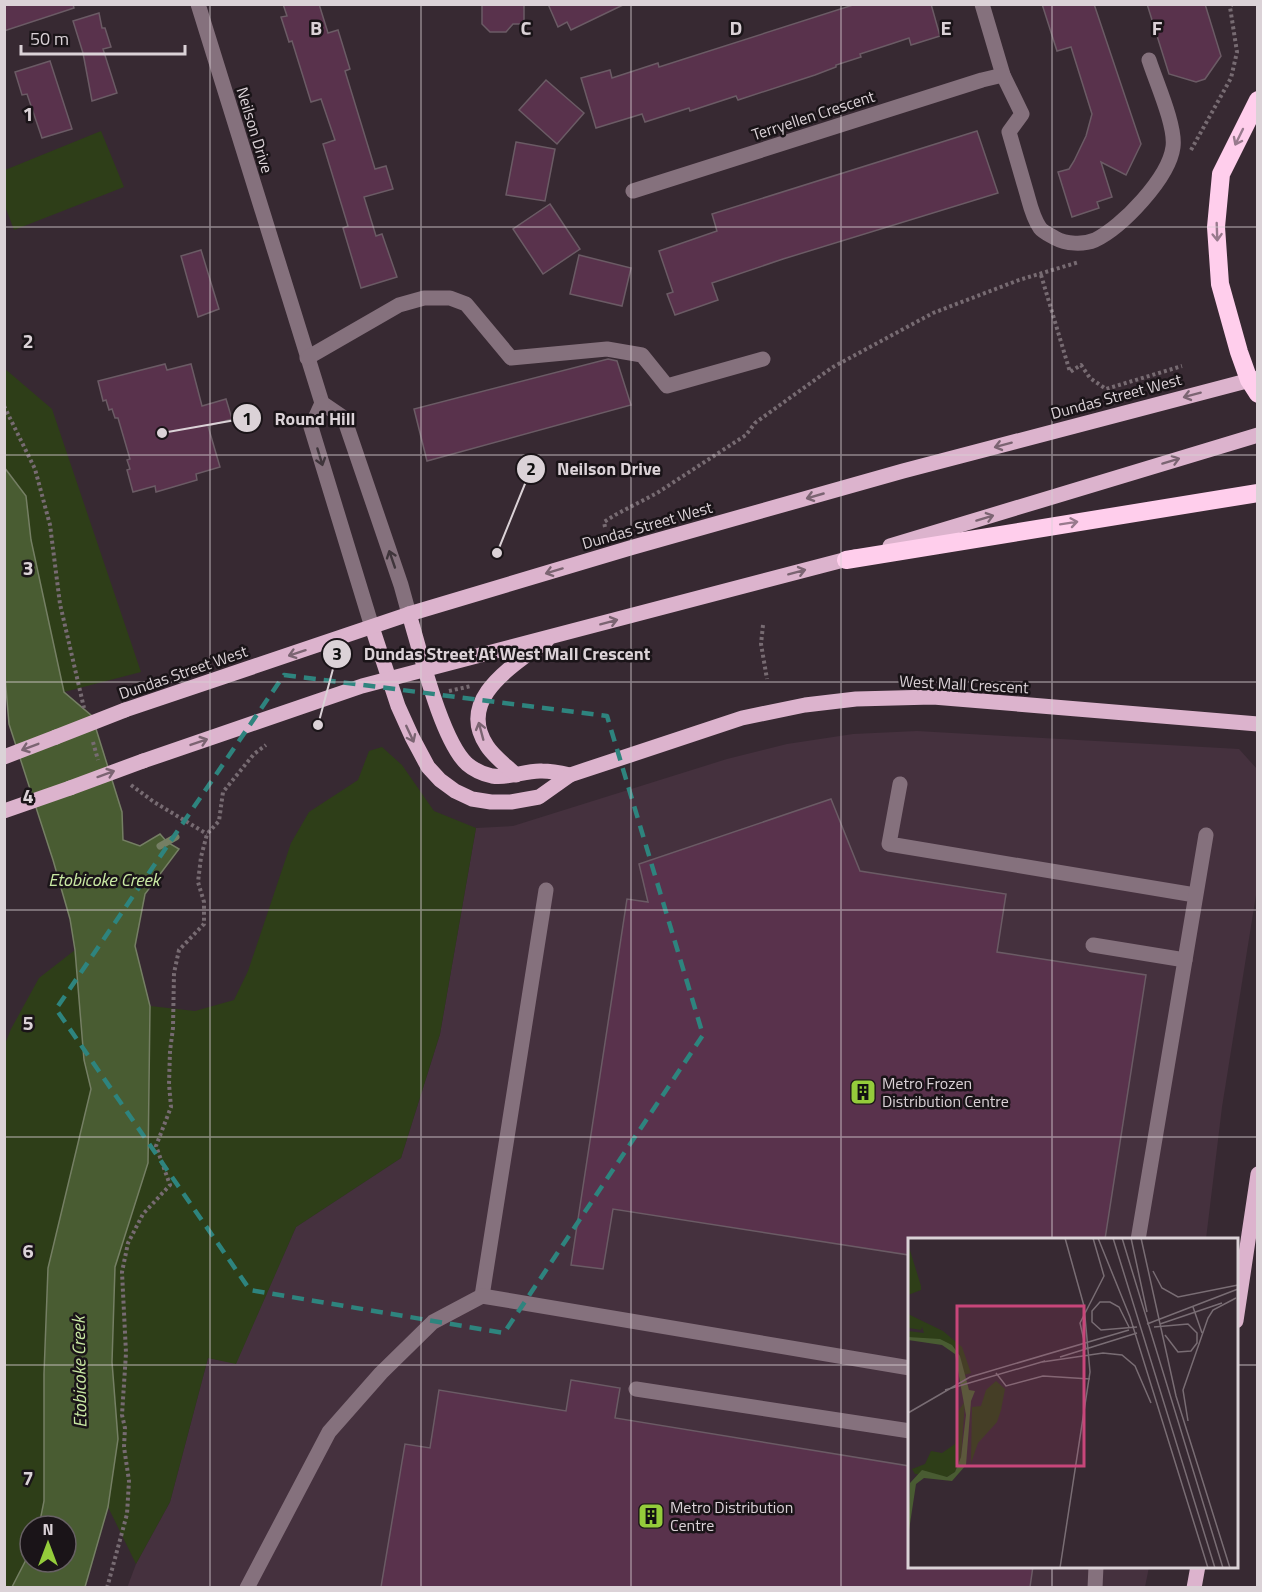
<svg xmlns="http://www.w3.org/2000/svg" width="1262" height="1592" font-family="'Titillium Web',sans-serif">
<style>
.built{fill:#45313e}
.green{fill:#2e3e18}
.water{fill:#495c32;stroke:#757f64;stroke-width:1.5}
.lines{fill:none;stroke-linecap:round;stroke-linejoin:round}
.stream{stroke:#757f64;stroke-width:7}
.building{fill:#59324c;stroke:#6b5b65;stroke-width:1.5}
.path{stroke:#776b72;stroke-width:4;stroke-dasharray:3 3;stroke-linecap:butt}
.minor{stroke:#85717d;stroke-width:15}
.major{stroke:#dcb3cd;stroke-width:15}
.highway{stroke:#ffceec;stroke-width:18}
.major-bridge{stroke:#dcb3cd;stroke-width:15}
.oneway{stroke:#987a8d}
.oneway2{stroke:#7b6472}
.oneway3{stroke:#3f353b}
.marked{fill:none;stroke:#2e847e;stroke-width:4.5;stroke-dasharray:12 8;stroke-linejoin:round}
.grid{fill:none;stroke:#dbd2d7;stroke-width:1.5;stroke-opacity:0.55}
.labels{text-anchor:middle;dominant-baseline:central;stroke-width:5;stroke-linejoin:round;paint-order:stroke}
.street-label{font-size:16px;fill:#dbd2d7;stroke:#1a1418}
.poi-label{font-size:16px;fill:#dbd2d7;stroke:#1a1418;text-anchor:start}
.water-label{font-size:18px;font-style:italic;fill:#c9e9a3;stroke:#1a1418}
.inset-road{fill:none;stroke:#796d74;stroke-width:1.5}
.view{fill:#c8467a;fill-opacity:0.15;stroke:#c8467a;stroke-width:3}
.inset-edge{fill:none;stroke:#dbd2d7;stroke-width:3}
.grid-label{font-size:20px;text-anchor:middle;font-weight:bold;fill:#dbd2d7;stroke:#1a1418;stroke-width:5;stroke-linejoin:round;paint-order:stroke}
.leader{fill:none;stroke:#dbd2d7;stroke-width:2}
.callout-dot{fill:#dbd2d7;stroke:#1a1418;stroke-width:2}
.mark-label{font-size:18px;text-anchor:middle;font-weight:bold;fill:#111}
.callout-label{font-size:18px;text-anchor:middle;font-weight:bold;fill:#dbd2d7;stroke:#1a1418;stroke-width:5;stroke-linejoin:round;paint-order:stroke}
</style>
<rect width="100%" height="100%" fill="#372932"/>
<polygon class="built" points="917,731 1239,749 1257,769 1257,889 1222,1107 1206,1239 910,1240 910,1566 1149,1567 1145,1587 127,1588 136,1564 170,1502 208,1358 236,1363 296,1227 401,1158 440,1034 476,828 513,826 727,759 787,744 853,734"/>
<g class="green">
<polygon points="101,131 124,187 14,230 5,206 5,170"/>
<polygon points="4,368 52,409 141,672 64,692 31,540 26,496 5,467"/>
<polygon points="382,747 402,765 434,811 476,828 440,1034 401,1158 296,1227 236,1364 208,1358 170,1502 136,1564 108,1507 118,1439 112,1362 115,1267 148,1163 150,1006 195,1011 234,1000 248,971 291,843 309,812 358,780 369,751"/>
<polygon points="75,950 84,1060 91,1089 48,1268 44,1374 44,1501 39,1526 30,1526 30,1552 12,1587 5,1588 5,1044 11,1029 39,978"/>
</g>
<polygon class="water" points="4,467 26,496 31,540 64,692 92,716 122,812 123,840 140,846 160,834 167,842 179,849 145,894 135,946 150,1006 148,1163 115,1267 112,1362 118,1439 108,1507 85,1587 12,1587 30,1552 30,1562 66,1562 66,1526 39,1526 44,1501 44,1374 48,1268 91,1089 84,1060 75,950 70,919 53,860 9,724 4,665"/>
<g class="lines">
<polyline class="stream" points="160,846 176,837"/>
</g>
<g class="building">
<polygon points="4,4 73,4 74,8 4,31"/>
<polygon points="283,4 319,4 328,33 338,30 350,69 345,71 375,169 386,166 393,189 364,197 376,236 382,234 397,277 361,288 343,228 348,226 323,144 335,140 321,99 311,102 292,41 289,42 281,17 287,16"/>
<polygon points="482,4 524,4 524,24 513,24 506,32 490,32 482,24"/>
<polygon points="548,4 625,4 571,30 567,22 558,27"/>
<polygon points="856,4 931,4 940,36 911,45 909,38 891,44 860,54 861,57 836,65 836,67 815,75 738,100 736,96 690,111 689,108 645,122 642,114 596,128 581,78 610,70 612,78 658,63 659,67"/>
<polygon points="1042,4 1094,4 1141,144 1126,175 1101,162 1112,197 1097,202 1099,208 1072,217 1058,172 1069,169 1074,161 1086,136 1092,114 1071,47 1057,51"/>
<polygon points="1147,4 1205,4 1221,56 1205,79 1196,82 1169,74"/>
<polygon points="99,13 102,28 105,28 111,47 103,49 117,93 92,101 83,53 73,21"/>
<polygon points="50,61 72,129 42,138 27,94 22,95 15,72"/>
<polygon points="546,80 584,113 557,144 519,110"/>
<polygon points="977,131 998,193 783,259 712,283 718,300 675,315 667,294 673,292 659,251 717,231 712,214"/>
<polygon points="516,142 555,149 545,201 506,195"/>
<polygon points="550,204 580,249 543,274 513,229"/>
<polygon points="201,250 219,309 198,317 181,256"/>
<polygon points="579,255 631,268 622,306 570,294"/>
<polygon points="608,359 617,361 631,405 427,461 414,409"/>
<polygon points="165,364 167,370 191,364 202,406 226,399 232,419 208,426 220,467 196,474 197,480 156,492 155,486 133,492 127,470 130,469 127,460 130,459 118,418 115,418 112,409 109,410 106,400 103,401 98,381"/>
<polygon points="831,799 860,871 1006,894 997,952 1146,975 1105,1239 909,1239 909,1255 613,1209 603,1269 571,1265 627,899 648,902 639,864"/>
<polygon points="571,1380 620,1388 615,1418 909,1466 909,1566 1033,1566 1030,1587 381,1587 405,1444 430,1448 439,1390 566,1411"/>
</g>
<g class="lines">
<g class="path">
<polyline points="1191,150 1231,78 1237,52 1230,7 1232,4"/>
<polyline points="1041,275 1070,372 1081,365 1090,378 1106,389 1182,366"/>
<polyline points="4,406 35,469 50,525 60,604 84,708"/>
<polyline points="605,527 604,522 615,515 657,493 746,435 755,423 833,367 933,313 1019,280 1079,262"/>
<polyline points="763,625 761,644 767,679"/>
<polyline points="449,691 471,686"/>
<polyline points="93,742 98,760"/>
<polyline points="131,785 154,802 207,834"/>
<polyline points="107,1588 127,1514 129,1481 124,1447 125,1428 122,1415 126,1353 122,1272 128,1243 143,1214 170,1185 156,1146 171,1107 169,1084 170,1051 173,1028 174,973 179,950 204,924 204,902 198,882 201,857 207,834 219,821 223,792 254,754 266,745"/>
</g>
<g class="minor">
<polyline points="198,4 322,403 344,418 401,585 409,614"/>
<path d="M982 4 1003 75 1022 114 1009 132C1015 152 1021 173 1027 194 1030 205 1033 218 1040 228 1043 232 1050 235 1055 238 1066 244 1083 245 1095 240 1122 227 1169 178 1173 147 1176 126 1156 82 1149 60"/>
<polyline points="633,191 982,80 1003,75"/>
<polyline points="307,358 399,305 424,298 450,298 466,304 511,358 607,349 642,355 667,386 763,359"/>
<polyline points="322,403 311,427 372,627"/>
<polyline points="900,784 889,844 1195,895"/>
<polyline points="1093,945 1185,960"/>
<polyline points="1138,1240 1206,835"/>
<polyline points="482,1296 546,890"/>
<polyline points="636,1389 910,1431"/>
<polyline points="247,1588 329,1432 381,1373 433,1322 482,1296 910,1368"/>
<polyline points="1095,1588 1096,1566"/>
</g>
<g class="major">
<polyline points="890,546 1258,435"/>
<path d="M409 614C420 650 441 740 467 764 474 770 483 774 492 776 510 779 525 770 542 771 551 771 561 773 570 775"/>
<polyline points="372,627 398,706 412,737 428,767 440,780 455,791 472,799 491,802 511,802 539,797 570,775 742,718 805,705 856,699 933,697 1258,724"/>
<polyline points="125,710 409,614 630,548 903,471 1258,378"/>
<polyline points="4,757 56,737"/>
<polyline points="143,761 362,686 855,557"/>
<path d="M516 775C507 766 494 757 487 746 455 698 515 665 547 640"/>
<polyline points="4,811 70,788"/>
<polyline points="1236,1321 1258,1174"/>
<polyline points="1194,1588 1198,1566"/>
</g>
<g class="highway">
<polyline points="1258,100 1221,174 1216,227 1220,284 1239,352 1249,380 1258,394"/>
<polyline points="846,560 1258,493"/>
</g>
<g class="major-bridge">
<polyline points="56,737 125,710"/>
<polyline points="70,788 143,761"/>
</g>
</g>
<defs><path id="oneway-shaft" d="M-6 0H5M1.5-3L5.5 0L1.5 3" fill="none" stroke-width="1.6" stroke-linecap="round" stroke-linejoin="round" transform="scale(1.5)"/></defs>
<g class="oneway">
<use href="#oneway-shaft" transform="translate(1239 137) rotate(116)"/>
<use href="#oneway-shaft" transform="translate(1217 232) rotate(88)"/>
<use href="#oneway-shaft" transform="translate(1069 523) rotate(-9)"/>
</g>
<g class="oneway2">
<use href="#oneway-shaft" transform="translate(1192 395) rotate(165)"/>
<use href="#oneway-shaft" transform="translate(1003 445) rotate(165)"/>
<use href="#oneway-shaft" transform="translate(1171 461) rotate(-17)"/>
<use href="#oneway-shaft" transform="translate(815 496) rotate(164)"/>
<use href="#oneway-shaft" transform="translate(985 518) rotate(-17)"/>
<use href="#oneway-shaft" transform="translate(554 571) rotate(163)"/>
<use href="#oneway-shaft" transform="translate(797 572) rotate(-15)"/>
<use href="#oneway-shaft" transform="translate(609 622) rotate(-15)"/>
<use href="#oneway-shaft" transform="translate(297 653) rotate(162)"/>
<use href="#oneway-shaft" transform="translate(481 731) rotate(-105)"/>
<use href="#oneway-shaft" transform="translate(410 734) rotate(65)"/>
<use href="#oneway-shaft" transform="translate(199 742) rotate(-19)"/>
<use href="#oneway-shaft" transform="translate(30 747) rotate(159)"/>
<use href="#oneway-shaft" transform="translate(106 774) rotate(-20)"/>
</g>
<g class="oneway3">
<use href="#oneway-shaft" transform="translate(320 457) rotate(73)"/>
<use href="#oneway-shaft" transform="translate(392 559) rotate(-109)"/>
</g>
<path class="marked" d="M284 675 607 716 703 1035 504 1333 250 1290 56 1009Z"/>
<path class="grid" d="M210 4V1588M421 4V1588M631 4V1588M841 4V1588M1052 4V1240M4 227H1258M4 455H1258M4 682H1258M4 910H1258M4 1137H1258M4 1365H910M1236 1365H1258M1052 1566V1588"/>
<defs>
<g id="building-square" transform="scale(1.35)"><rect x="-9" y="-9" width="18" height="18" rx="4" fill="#94cc3b" stroke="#1a1418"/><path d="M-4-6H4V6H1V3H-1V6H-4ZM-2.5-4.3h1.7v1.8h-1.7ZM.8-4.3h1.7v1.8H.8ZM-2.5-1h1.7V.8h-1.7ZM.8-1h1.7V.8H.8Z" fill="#111"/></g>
</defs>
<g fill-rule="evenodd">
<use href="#building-square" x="863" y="1092"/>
<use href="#building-square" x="651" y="1516"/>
</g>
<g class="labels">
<g class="street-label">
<text transform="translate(813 115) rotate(-18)">Terryellen Crescent</text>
<text transform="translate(255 130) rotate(73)">Neilson Drive</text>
<text transform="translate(1116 396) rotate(-15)">Dundas Street West</text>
<text transform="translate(647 525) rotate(-16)">Dundas Street West</text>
<text transform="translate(183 672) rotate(-19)">Dundas Street West</text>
<text transform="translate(964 684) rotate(3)">West Mall Crescent</text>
</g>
<g class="poi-label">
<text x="882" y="1083">Metro Frozen<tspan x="882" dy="18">Distribution Centre</tspan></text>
<text x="670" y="1507">Metro Distribution<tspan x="670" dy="18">Centre</tspan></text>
</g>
<g class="water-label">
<text x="104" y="879">Etobicoke Creek</text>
<text transform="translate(79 1372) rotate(-91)">Etobicoke Creek</text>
</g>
</g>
<g transform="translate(908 1238)">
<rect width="330" height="330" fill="#372932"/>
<path d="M0 6 13 48V52L0 57ZM0 76 35 93 54 109 63 135 56 137 52 118 44 107 0 99V93L16 95 14 89 13 92 1 90ZM88 143 97 151 93 172 89 184 70 205 63 225 64 169 73 168 78 152ZM57 163 53 219 47 234 39 239 7 236 4 231 17 226 23 213 34 215 47 206 49 175Z" fill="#2e3e18"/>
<path d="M0 99 32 101 44 107 52 118 61 152 67 153 63 163 58 227 44 243 16 240 8 246 0 299 2 245 14 232 39 239 47 234 53 219 58 177 47 116 34 107 0 102Z" fill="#495c32"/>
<path class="inset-road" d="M190 0 222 79 300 330M205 0 307 330M214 0 315 330M223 0 239 74M233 0 268 158 322 330M245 33 254 50 270 59 330 47M285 69 294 95M239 86 330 51M252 86 314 65M221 89 211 69 202 64H192L184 73V84L193 92 229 89M246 89 280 86 289 95V105L283 113 270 114 257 97M178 111 172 85 196 38 185 0M152 119 229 95M134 124 195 115 214 117 227 128 243 165M88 135 98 148 135 138 182 141M37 152 137 123M0 175 62 139 221 92M280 183 275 152 300 80 305 72 328 60M152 330 182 134 176 68 157 0"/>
<path class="view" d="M49 68H176V228H49Z"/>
<rect width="330" height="330" class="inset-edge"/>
</g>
<g class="grid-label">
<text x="316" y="35">B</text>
<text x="526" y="35">C</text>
<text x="736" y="35">D</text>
<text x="946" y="35">E</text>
<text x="1157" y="35">F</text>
<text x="28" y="121">1</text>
<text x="28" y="348">2</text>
<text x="28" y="575">3</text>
<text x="28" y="803">4</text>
<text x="28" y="1030">5</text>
<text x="28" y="1258">6</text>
<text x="28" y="1485">7</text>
</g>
<path class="leader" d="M162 433L247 418M497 553L531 469M318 725L337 654"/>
<g class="callout-dot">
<circle cx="162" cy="433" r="6"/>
<circle cx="497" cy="553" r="6"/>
<circle cx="318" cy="725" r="6"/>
<circle cx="247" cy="418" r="15"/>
<circle cx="531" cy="469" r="15"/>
<circle cx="337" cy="654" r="15"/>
</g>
<g class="mark-label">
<text x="247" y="425">1</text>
<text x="531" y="475">2</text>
<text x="337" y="660">3</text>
</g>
<g class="callout-label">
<text x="315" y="425">Round Hill</text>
<text x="609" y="475">Neilson Drive</text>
<text x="507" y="660">Dundas Street At West Mall Crescent</text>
</g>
<rect width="1262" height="1592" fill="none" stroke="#dbd2d7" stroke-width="12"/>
<g transform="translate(48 1544)"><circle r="28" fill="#1a1418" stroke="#676064" stroke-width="1.5"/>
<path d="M0-4.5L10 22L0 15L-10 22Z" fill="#94cc3b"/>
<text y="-9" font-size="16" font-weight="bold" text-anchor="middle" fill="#dbd2d7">N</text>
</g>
<path d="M21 45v9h164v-9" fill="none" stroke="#dbd2d7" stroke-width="3"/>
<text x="30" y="45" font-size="18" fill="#dbd2d7" stroke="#1a1418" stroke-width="4.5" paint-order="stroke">50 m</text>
</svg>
